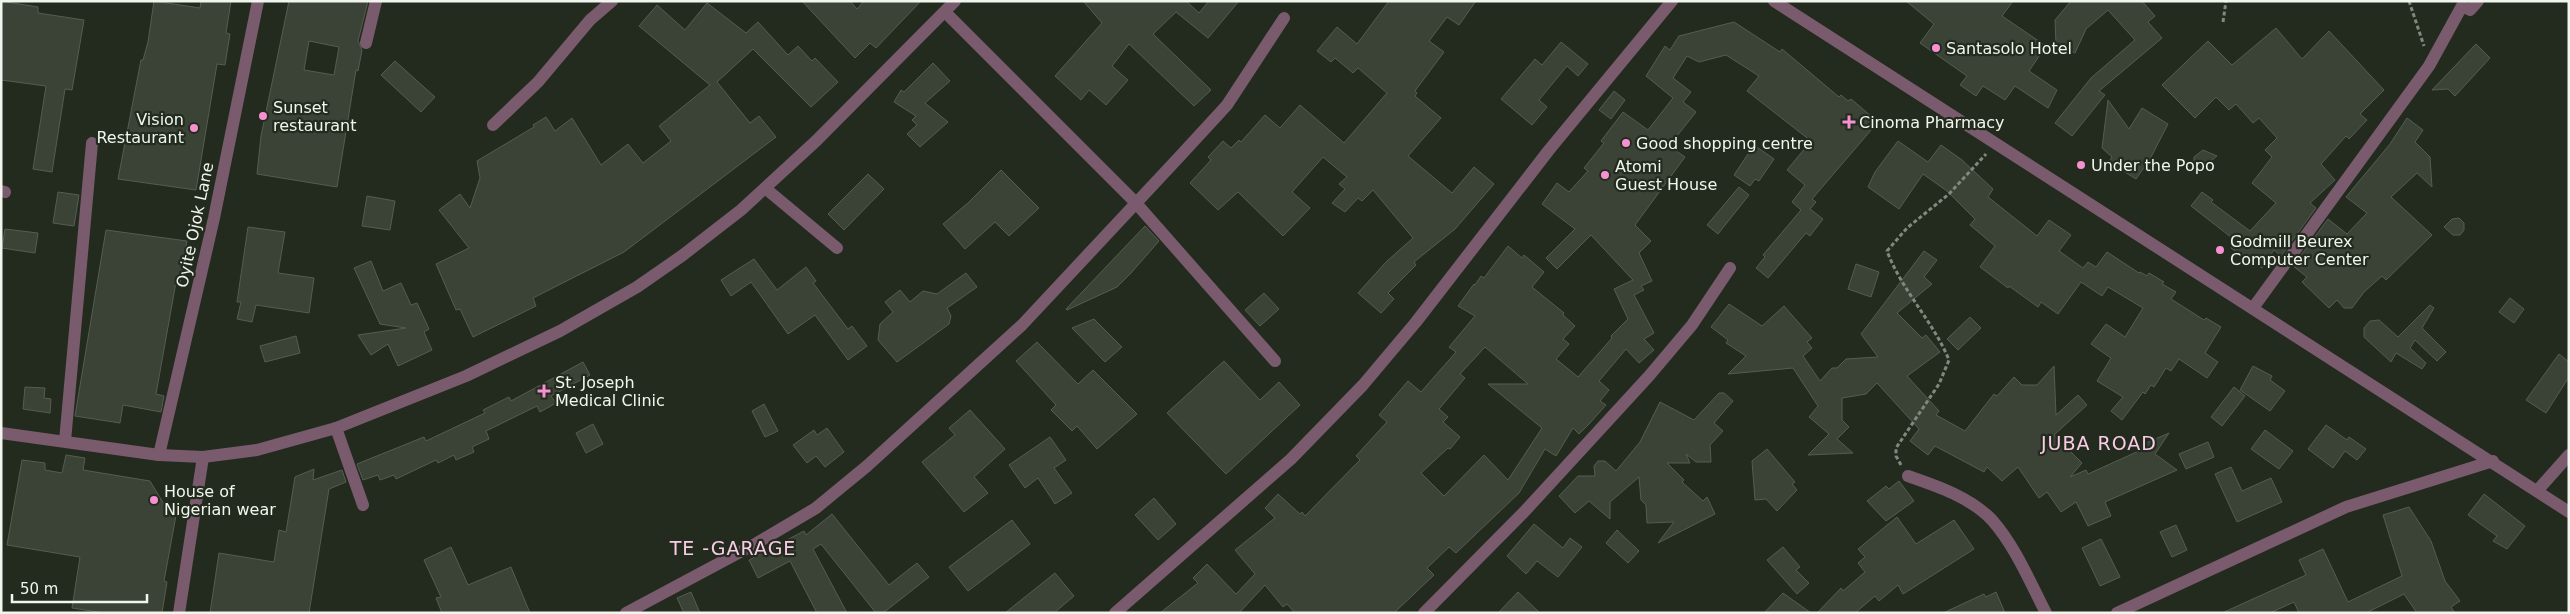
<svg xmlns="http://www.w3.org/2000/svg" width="2570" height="614" font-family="'DejaVu Sans',sans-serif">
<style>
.building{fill:#3a4335;stroke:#545e50;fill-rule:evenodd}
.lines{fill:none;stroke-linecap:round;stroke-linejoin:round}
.path{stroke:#81887e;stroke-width:3;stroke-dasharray:4 2.5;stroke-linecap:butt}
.minor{stroke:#7a5b6e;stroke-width:12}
.poi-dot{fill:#f690d0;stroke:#232b1f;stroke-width:2}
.labels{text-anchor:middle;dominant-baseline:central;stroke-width:4.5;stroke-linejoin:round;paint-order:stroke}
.poi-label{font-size:16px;fill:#f0f6ed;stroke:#232b1f;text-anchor:start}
.street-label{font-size:16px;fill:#f0f6ed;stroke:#232b1f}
.quarter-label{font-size:19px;letter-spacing:1px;fill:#f9cce6;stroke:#232b1f}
</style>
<rect width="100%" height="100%" fill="#232b1f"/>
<g class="building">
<polygon points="1,1 38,7 38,13 84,20 72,90 65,89 52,172 33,169 46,86 1,80"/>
<polygon points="154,1 200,8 201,1 231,1 226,33 230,34 225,65 217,64 196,190 118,179 141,60 143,60 148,42"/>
<path d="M289 1H368L358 41 362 50 358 71 356 70 337 187 257 174 261 136ZM309 41 339 47 334 75 304 70Z"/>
<polygon points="802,1 850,1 857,9 864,1 921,1 876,48 870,43 855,58"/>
<polygon points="1083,1 1186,1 1199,13 1209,1 1239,1 1208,38 1176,12 1153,34 1211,90 1194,106 1129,44 1112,66 1128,80 1106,105 1089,90 1081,100 1055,76 1102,23"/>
<polygon points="1389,1 1476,1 1459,25 1447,17 1429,41 1444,52 1415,91 1417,93 1415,96 1441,118 1408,156 1452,193 1474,167 1494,184 1455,229 1414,262 1416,265 1388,293 1394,299 1381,313 1358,293 1386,262 1413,238 1373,190 1362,201 1358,198 1345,212 1332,203 1345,189 1339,184 1347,177 1323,157 1292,192 1310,208 1283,236 1238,192 1218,210 1190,183 1211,160 1208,157 1223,141 1231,148 1239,140 1241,142 1265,115 1280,128 1300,105 1344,143 1387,93 1358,68 1353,73 1335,58 1331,62 1317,51 1337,27 1357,44"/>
<polygon points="1906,1 2013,1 2002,16 2046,46 2029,71 2057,90 2048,108 2015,86 2005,100 1983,86 1976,96 1960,85 1967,76 1920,43 1934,24"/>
<polygon points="2071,1 2142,1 2155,16 2148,22 2162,38 2099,91 2105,95 2072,136 2055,123 2091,78 2135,40 2108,10 2086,29 2075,53 2056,44 2055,20"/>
<polygon points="707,3 746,33 758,22 788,55 798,46 812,61 815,58 838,82 811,107 753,49 717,82 750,123 759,116 776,137 624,252 533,298 536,306 473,337 460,309 456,310 436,264 469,248 439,210 460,194 470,208 480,178 477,161 534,127 533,125 546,117 555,131 572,118 601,165 628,144 643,163 671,141 659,126 710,85 639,26 657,5 685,30"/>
<path d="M1734 22 1780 52 1782 49 1839 97 1841 95 1848 101 1851 99 1878 122 1812 199 1816 202 1810 209 1823 219 1810 236 1806 233 1768 278 1756 268 1765 257 1763 255 1801 210 1792 202 1805 185 1787 170 1811 141 1747 91 1759 76 1726 55 1699 62 1687 56 1673 78 1691 92 1683 102 1696 112 1669 146 1685 157 1635 225 1651 241 1639 253 1652 281 1641 286 1644 290 1634 295 1654 333 1644 339 1654 350 1639 363 1626 349 1599 381 1609 390 1600 401 1606 405 1589 424 1579 434 1573 428 1556 456 1545 449 1519 493 1456 553 1449 547 1427 568 1434 575 1394 613H1295L1287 604 1283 607 1265 585 1239 613H1160L1198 583 1193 578 1207 564 1236 594 1255 574 1235 550 1275 518 1265 508 1278 494 1300 514 1302 512 1305 516 1360 460 1356 456 1387 422 1379 415 1408 381 1421 392 1456 352 1449 347 1475 316 1458 306 1474 284 1475 285 1481 276 1484 278 1508 246 1522 258 1524 255 1544 272 1532 287 1564 313 1563 315 1575 326 1563 339 1569 344 1556 359 1578 377 1612 338 1611 336 1628 319 1614 289 1633 280 1591 235 1557 269 1546 258 1575 229 1542 204 1557 183 1569 192 1588 171 1584 168 1604 143 1601 141 1623 112 1648 130 1673 98 1646 76 1665 46 1670 50 1679 36ZM1485 347 1528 384H1488L1542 428 1508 480 1484 455 1444 496 1421 473 1448 448 1450 449 1460 437 1443 422 1448 417 1439 409 1465 378 1460 374Z"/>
<polygon points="2276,28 2302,59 2329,31 2384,90 2360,114 2367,120 2349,139 2346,136 2321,164 2335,180 2310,203 2316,208 2281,256 2274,250 2262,268 2231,248 2236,241 2191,206 2202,192 2213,200 2211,202 2250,231 2276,203 2252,183 2272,157 2265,150 2277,138 2259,118 2253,123 2236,104 2229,110 2216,97 2195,118 2162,85 2208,41 2232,65"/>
<polygon points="1561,42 1588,64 1578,76 1567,66 1539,100 1547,107 1532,125 1501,99 1535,59 1542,65"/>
<polygon points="2476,44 2490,58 2455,96 2448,89 2432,90"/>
<polygon points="395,61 435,97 421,112 381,75"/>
<polygon points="933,63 950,81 925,103 948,122 920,147 907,134 917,125 912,120 916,116 894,102 901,90 904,92"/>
<polygon points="1614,91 1625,100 1611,119 1599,110"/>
<polygon points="2108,100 2129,129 2142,108 2168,124 2150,159 2136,179 2109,162 2112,157 2102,148"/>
<polygon points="2407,118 2423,130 2415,142 2430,157 2432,187 2417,173 2391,197 2432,235 2386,280 2382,276 2364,292 2352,308 2344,308 2337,300 2329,308 2302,282 2307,277 2293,266 2328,219 2347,234 2367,213 2346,197 2390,144"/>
<polygon points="1898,141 1928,162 1941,145 1962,160 1993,189 1988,197 2037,236 2049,220 2071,235 2059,251 2083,268 2088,262 2096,267 2107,252 2139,273 2140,272 2147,276 2149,273 2164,282 2162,284 2176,292 2171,299 2204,320 2206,318 2221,327 2205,353 2218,362 2207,378 2179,359 2171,371 2166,368 2154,387 2151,385 2145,394 2143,392 2122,420 2111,411 2123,397 2097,381 2111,358 2091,344 2106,324 2125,337 2143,308 2108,287 2102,296 2081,282 2058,314 2041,302 2038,307 2009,286 2008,288 1980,267 1995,246 1970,225 1975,219 1947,191 1923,174 1899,209 1868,187 1875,172"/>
<polygon points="1754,145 1774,159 1759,181 1755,179 1750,186 1734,175"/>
<polygon points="2203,150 2217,156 2200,170 2194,163 2194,157"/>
<polygon points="1001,170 1039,208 1009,236 995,222 965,249 943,224 968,203"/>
<polygon points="868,174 884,189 844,230 828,214"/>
<polygon points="1739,187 1749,195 1718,234 1707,225"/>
<polygon points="58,192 79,195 74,226 53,223"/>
<polygon points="367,196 395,201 390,230 362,226"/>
<polygon points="2459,218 2464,223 2464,230 2460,235 2453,235 2444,227 2452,219"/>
<polygon points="1145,226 1159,241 1131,273 1117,287 1067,310 1066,309"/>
<polygon points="248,227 285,232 278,273 314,278 309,313 256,305 252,322 237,319 241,302 237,302"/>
<polygon points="5,229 38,233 35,253 2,248"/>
<polygon points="106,230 187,241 180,283 176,282 156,394 164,396 161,412 123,405 120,423 75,416"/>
<polygon points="1924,251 1937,260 1924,277 1932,284 1897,313 1922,338 1926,335 1940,352 1907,376 1939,411 1936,415 1965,431 1994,394 1997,396 2014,377 2022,385 2037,385 2054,366 2056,415 2078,395 2087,405 2054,435 2082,463 2070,477 2086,470 2088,474 2141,450 2139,446 2169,433 2155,454 2177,470 2105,502 2111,516 2088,526 2076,502 2061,512 2047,492 2039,498 2018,467 2002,481 1987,467 1984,472 1935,446 1928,455 1910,441 1919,429 1877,383 1866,394 1842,398 1842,420 1849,427 1837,439 1853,453 1808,455 1829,434 1809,417 1818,406 1793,368 1728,374 1746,356 1726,343 1728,340 1711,327 1729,304 1762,326 1784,306 1812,338 1807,342 1812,348 1803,356 1820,381 1832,368 1837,368 1846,359 1878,357 1861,334"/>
<polygon points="754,259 777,290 806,267 816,281 813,283 848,329 852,326 867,346 848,360 815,315 788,334 751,282 731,296 721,280"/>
<polygon points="371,261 383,291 401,283 411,305 417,303 429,329 424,332 432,350 398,366 388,344 371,355 358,335 406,328 380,324 354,268"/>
<polygon points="1856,264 1879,272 1871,297 1848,289"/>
<polygon points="966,273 977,287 947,308 951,316 949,324 897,362 878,340 880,324 893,312 885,302 900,290 910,302 923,291 937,294"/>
<polygon points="1264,293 1279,309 1260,326 1245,310"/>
<polygon points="2510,298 2524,309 2514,323 2499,312"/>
<polygon points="2430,305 2434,308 2422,328 2446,352 2437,361 2415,340 2410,348 2426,363 2422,369 2396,353 2391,362 2364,337 2364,328 2370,321 2379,320 2398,337"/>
<polygon points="1970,317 1981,328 1958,350 1947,339"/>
<polygon points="1094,319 1122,347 1105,362 1072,328"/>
<polygon points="296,336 300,353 265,362 260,346"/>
<polygon points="1037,342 1078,384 1093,370 1137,414 1097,449 1077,426 1072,431 1051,410 1056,405 1016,361"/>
<polygon points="2559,354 2569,362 2569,377 2546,413 2526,400"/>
<polygon points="1224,361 1260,400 1279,382 1300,405 1226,474 1167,413"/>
<polygon points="583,362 590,375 551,396 556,403 540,412 537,406 486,431 489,439 472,447 474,452 456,460 454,455 438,463 436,460 396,479 394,475 380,480 378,475 363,480 357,464 424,437 426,441 485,413 483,410 509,397 511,401"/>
<polygon points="2253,366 2272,376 2270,380 2285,391 2270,411 2240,390"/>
<polygon points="25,387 45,388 44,398 51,399 50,413 23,409"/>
<polygon points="2234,387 2245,396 2222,426 2211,417"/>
<polygon points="1719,393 1724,393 1733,401 1714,423 1723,431 1710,445 1711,462 1696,462 1686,454 1690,463 1667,463 1684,480 1682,482 1703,501 1707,497 1715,514 1658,543 1674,522 1647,523 1646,505 1641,500 1639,477 1610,502 1610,519 1589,501 1575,513 1559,496 1578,476 1595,476 1594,466 1598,461 1605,461 1616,471 1640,442 1660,402 1694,420"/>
<polygon points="764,404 778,431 765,437 752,411"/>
<polygon points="970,410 1005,449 974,477 988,493 964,512 922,462 955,435 949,428"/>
<polygon points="593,424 603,444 586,453 576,433"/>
<polygon points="2326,425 2347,440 2349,437 2366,449 2357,460 2345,451 2333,468 2308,449"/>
<polygon points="827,428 844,452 825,467 816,456 807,463 793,445 814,430 817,435"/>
<polygon points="2265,430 2293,451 2279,469 2251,449"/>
<polygon points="1050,437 1066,460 1054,468 1072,493 1055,504 1038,478 1025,488 1009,465"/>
<polygon points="2208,442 2214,457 2186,469 2179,454"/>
<polygon points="1767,449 1795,482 1792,484 1797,490 1777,511 1766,499 1755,500 1752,461"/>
<polygon points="66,455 85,458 83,470 150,481 170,514 177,510 164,581 167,582 162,613 104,613 72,608 80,557 7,545 22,460 45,463 45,470 62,473"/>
<polygon points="2231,467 2242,491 2271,478 2282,502 2237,522 2215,474"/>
<polygon points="314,469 313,480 342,470 346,482 329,489 309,613 210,613 219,553 274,562 279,530 286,532 295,477"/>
<polygon points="1899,481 1914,501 1886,521 1867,501 1886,486 1889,489"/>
<polygon points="2484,494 2525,526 2507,549 2493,541 2497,536 2468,515"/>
<polygon points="1154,498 1176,524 1158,540 1135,515"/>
<polygon points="2409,507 2431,541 2445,581 2460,601 2451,607 2455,613 2417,613 2404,594 2366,613 2299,613 2294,602 2270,613 2222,613 2306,575 2299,560 2323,549 2348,602 2402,576 2383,515"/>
<polygon points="832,514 889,585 917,563 929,577 883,613 876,613 821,544 813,549 847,613 817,613 790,561 758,578 749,560 804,531 806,535"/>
<polygon points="1897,517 1916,544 1954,520 1974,549 1903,594 1898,585 1879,601 1875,596 1855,613 1817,613 1841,588 1843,591 1865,572 1858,563 1865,557 1858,549"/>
<polygon points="1012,520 1030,544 968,591 949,567"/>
<polygon points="1534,524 1563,548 1570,538 1582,547 1558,577 1537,561 1526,574 1507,556"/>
<polygon points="2176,525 2187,550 2172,557 2160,532"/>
<polygon points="1617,530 1639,551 1628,563 1606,543"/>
<polygon points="2101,539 2120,577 2100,586 2082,548"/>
<polygon points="451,547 468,585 511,567 530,613 442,613 436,598 441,597 424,560"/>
<polygon points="1783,547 1800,567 1796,570 1809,583 1797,594 1767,560"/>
<polygon points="1055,573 1074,596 1054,613 1005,613"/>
<polygon points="691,592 700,613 684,613 677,598"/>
<polygon points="1518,592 1540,613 1498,613"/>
<polygon points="1996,592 2005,613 1943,613 1984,594 1986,597"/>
<polygon points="1783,593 1811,613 1764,613"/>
</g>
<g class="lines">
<g class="path">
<polyline points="2409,1 2424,46"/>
<polyline points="2223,22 2226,1"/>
<path d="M1901 465 1896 456V448L1939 384 1949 360C1933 321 1902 291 1887 251L1907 228 1949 194 1986 154"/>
</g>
<g class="minor">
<polyline points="1774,1 2569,512"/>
<polyline points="946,13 1135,202 1275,361"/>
<polyline points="366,43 376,1"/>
<polyline points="493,125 538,82 590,20 612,1"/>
<polyline points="765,188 837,248"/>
<polyline points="1,191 5,192"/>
<polyline points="2253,308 2429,66 2462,6 2470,10 2478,1"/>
<polyline points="336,428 363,505"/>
<polyline points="1,433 159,455 203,457 257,450 336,428 466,376 560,331 637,287 683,255 741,210 816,141 955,1"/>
<polyline points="65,441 92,143"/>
<polyline points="159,455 214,218 258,1"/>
<path d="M1908 476C1937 486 1970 497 1992 520 2015 546 2030 582 2046 613"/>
<polyline points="2537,491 2569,455"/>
<polyline points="179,613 203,457"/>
<polyline points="626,613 757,543 816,508 867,466 1022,325 1181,155 1227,105 1284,18"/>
<polyline points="1115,613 1291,459 1363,385 1416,322 1549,150 1672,1"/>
<polyline points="1424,613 1524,512 1649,376 1692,325 1730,268"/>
<polyline points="2117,613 2346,507 2493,461"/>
</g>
</g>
<g class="poi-dot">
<circle cx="1936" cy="48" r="5"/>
<circle cx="263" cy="116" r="5"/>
<path d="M1846.5 114.5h5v5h5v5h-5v5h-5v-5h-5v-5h5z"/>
<circle cx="194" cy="128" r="5"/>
<circle cx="1626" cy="143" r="5"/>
<circle cx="2081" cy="165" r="5"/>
<circle cx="1605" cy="175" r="5"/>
<circle cx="2220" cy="250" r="5"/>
<path d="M541.5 383.5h5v5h5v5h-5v5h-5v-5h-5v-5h5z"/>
<circle cx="154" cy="500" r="5"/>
</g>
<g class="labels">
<g class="poi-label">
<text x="1946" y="48">Santasolo Hotel</text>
<text x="273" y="107">Sunset<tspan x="273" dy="18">restaurant</tspan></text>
<text x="184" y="119" text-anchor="end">Vision<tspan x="184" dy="18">Restaurant</tspan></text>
<text x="1859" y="122">Cinoma Pharmacy</text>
<text x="1636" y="143">Good shopping centre</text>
<text x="2091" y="165">Under the Popo</text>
<text x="1615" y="166">Atomi<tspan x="1615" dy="18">Guest House</tspan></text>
<text x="2230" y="241">Godmill Beurex<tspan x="2230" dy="18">Computer Center</tspan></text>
<text x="555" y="382">St. Joseph<tspan x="555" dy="18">Medical Clinic</tspan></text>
<text x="164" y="491">House of<tspan x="164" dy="18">Nigerian wear</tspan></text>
</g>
<g class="street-label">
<text transform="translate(195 225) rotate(-78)">Oyite Ojok Lane</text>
</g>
<g class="quarter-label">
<text x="2099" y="443">JUBA ROAD</text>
<text x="733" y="548">TE -GARAGE</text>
</g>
</g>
<rect width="2570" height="614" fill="none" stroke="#f0f6ed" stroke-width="5"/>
<path d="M12 594v8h135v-8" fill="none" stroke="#f0f6ed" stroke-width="2.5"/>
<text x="20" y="594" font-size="15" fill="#f0f6ed" stroke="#232b1f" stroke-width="4" paint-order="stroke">50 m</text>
</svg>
